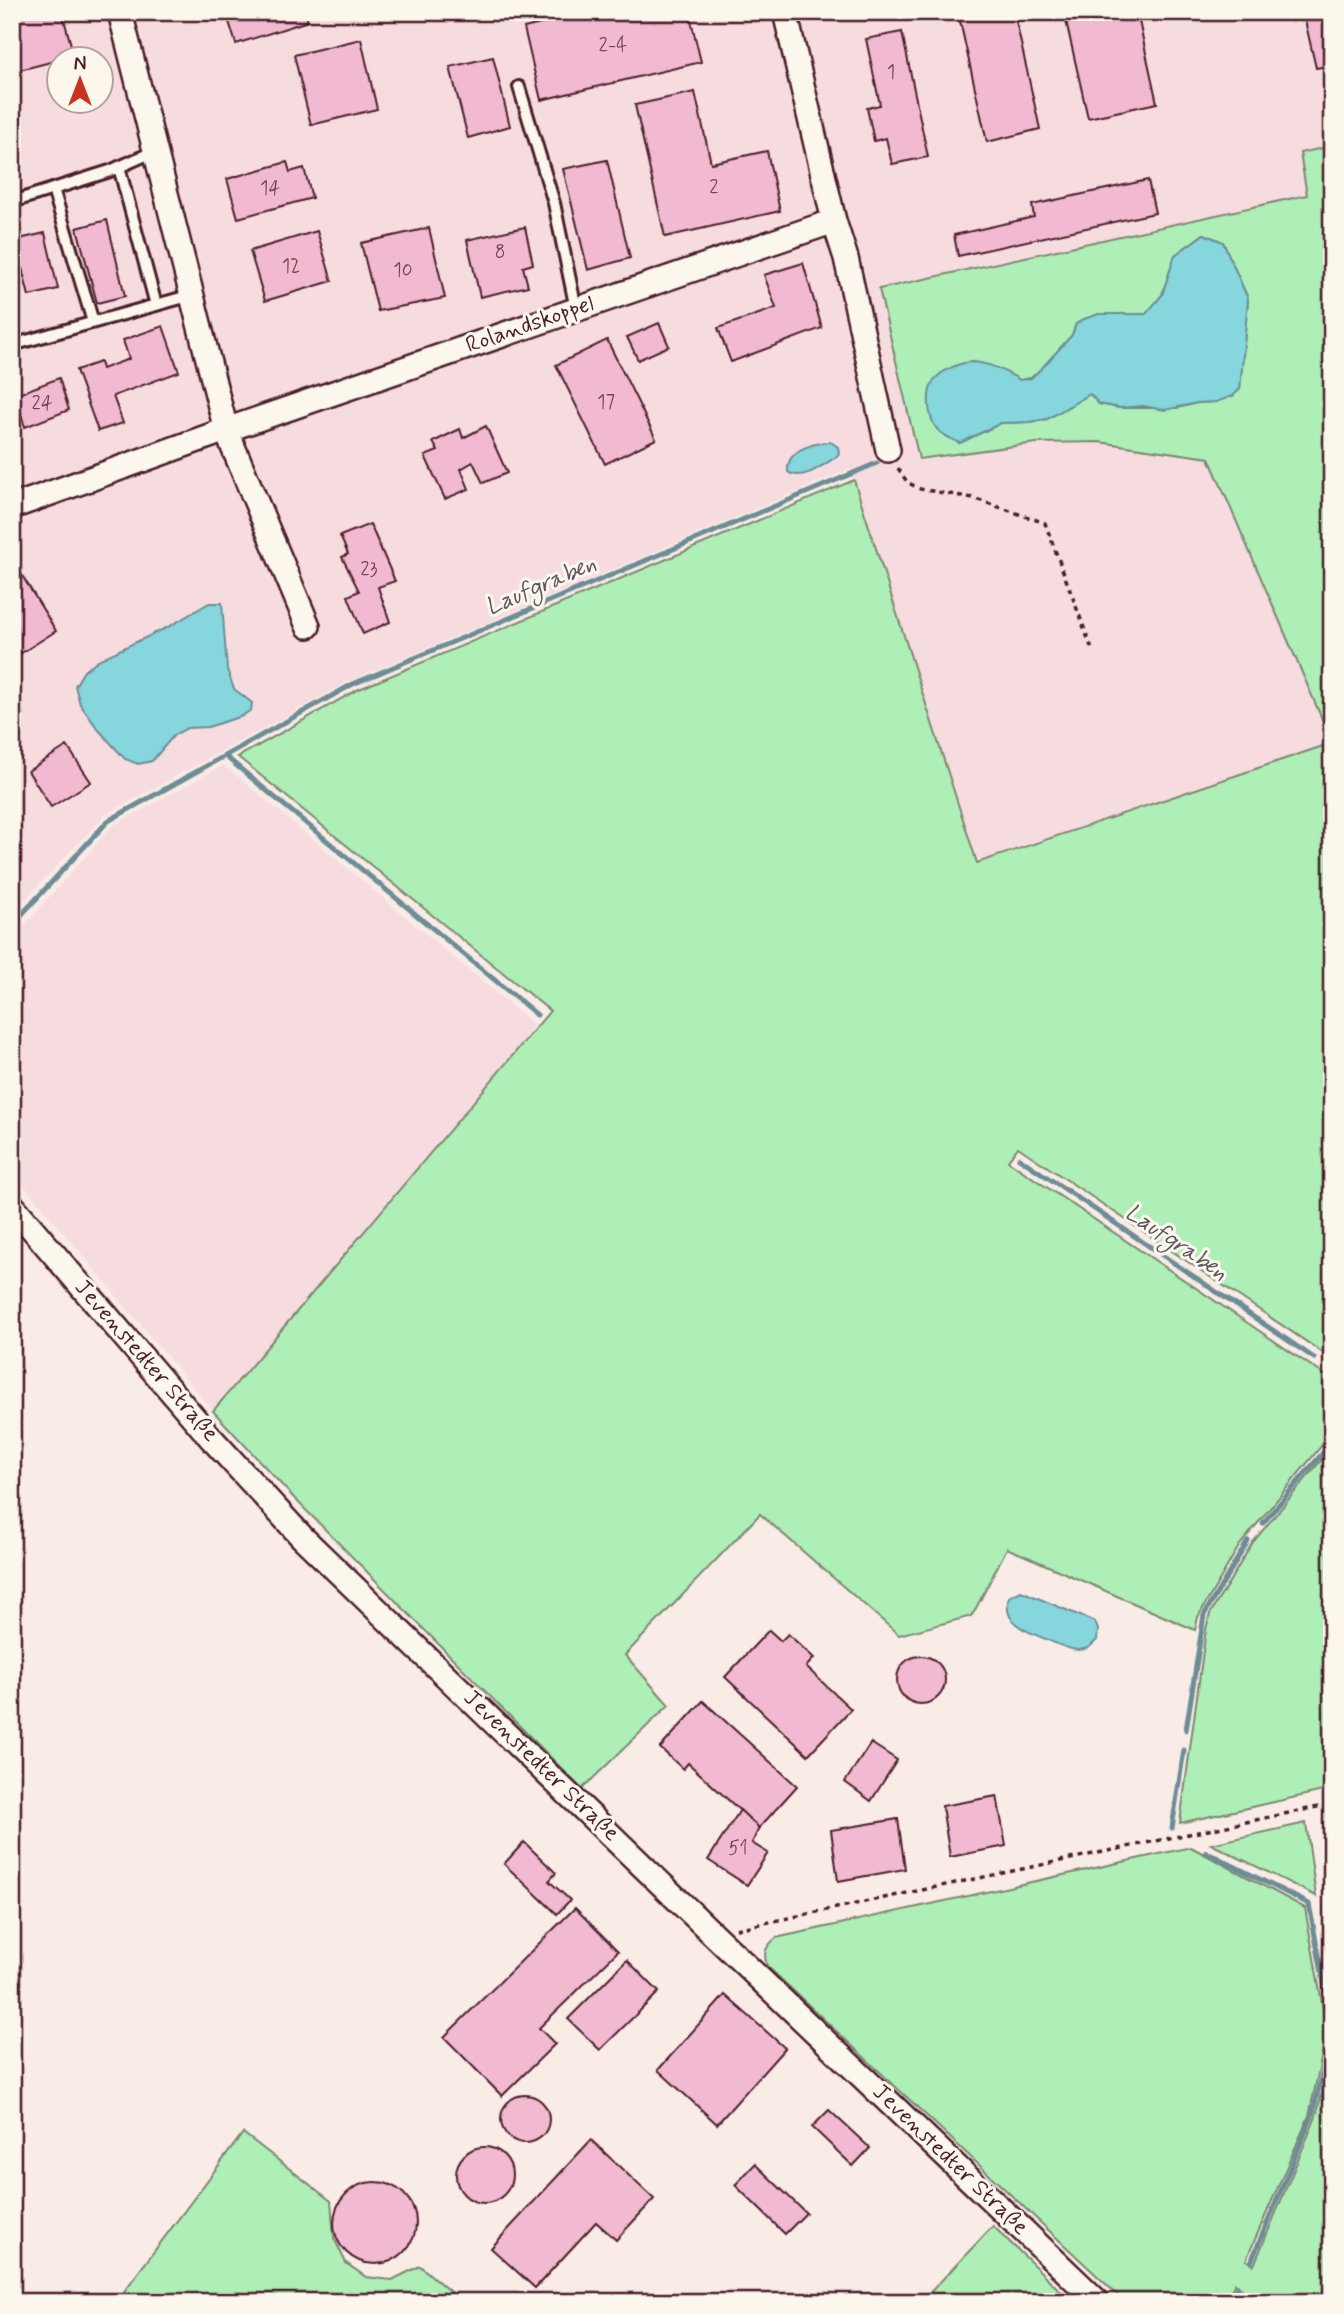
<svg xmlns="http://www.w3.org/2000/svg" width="1344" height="2314" font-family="Mynerve,sans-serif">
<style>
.built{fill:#f7dcdf;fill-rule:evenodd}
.green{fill:#aeefb7;stroke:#7c8771;stroke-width:2;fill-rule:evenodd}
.water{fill:#85d7dd;stroke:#6d8d96;stroke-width:2}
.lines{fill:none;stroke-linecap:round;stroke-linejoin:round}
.stream{stroke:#6d8d96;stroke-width:5}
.building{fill:#f2bad0;stroke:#4a1f2b;stroke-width:2}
.service-casing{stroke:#4a1f2b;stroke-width:16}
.minor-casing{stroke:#4a1f2b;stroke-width:28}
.path{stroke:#4a1f2b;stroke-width:3.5;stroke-dasharray:5 5;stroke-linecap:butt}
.service{stroke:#fbf7ec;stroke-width:10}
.minor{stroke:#fbf7ec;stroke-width:23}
.labels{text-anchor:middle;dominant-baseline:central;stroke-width:6;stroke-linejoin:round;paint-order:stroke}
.number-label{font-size:19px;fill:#744654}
.street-label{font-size:23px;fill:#4a1f2b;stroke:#fbf7ec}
.water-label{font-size:24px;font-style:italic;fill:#5c5660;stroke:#fbf7ec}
</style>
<rect width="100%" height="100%" fill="#f9ebe6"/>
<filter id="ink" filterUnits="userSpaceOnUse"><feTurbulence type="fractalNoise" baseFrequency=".0143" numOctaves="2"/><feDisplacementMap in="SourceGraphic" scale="14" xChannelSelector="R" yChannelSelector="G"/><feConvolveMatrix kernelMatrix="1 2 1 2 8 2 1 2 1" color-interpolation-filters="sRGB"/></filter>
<g filter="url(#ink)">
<g class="built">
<path d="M12 12H1332V146L1300 153 1307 195 880 289 1036 443 1099 442 1209 458 1332 743 977 863 850 469 352 680 105 815 12 913ZM60 60H102V102H60Z"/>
<polygon points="224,765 536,1026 213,1411 12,1171 12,939 112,826"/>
</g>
<g class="green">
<path d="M1332 146V742L1209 458 1099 442 1036 443 919 459 879 289 1307 195 1300 153ZM1204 234 1223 242 1248 299 1240 389 1216 402 1197 403 1178 408H1120L1099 404 1090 394 1047 419 1030 422 1001 423 960 443 968 362C988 365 1003 370 1020 380L1031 378 1043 367 1072 335 1076 324 1099 314H1146L1154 307 1162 295 1175 255Z"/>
<polygon points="854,480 977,863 1332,743 1332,1359 1018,1147 1008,1161 1332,1380 1332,1433 1239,1546 1198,1617 1195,1630 1007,1548 972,1616 899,1635 760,1514 625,1655 669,1705 582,1789 294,1498 213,1411 550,1011 238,757 357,690"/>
<polygon points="1332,1447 1332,1789 1180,1823 1206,1629 1210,1614 1253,1542"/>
<polygon points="1306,1823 1316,1896 1211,1844"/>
<path d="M1191 1847 1305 1908 1327 2031 1309 2116 1246 2260 1254 2265 1315 2119 1332 2054V2302H1238L1244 2291 1235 2283 1225 2302H1125L767 1966C763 1953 765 1947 776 1938Z"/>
<polygon points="243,2133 331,2201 334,2238 346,2263 366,2277 392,2280 420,2266 462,2302 116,2302"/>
<polygon points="993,2226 1072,2302 921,2302"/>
</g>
<g class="water">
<path d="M1204 234 1223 242 1248 299 1240 389 1233 396 1216 402 1197 403 1165 410 1143 406 1120 408 1099 404 1090 394 1047 419 1030 422 1001 423 960 443C951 439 943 436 937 429 928 418 926 395 933 382 938 372 959 363 970 362 988 362 1005 371 1020 380L1031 378 1043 367 1072 335 1076 324 1084 319 1099 314H1146L1162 295 1175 255Z"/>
<path d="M831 442 838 447 839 453 836 457C823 465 802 482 788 472 786 450 812 443 831 442Z"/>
<polygon points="209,603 222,603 227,669 234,689 252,703 251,710 242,716 208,727 187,728 174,735 152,761 138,764 125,759 98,729 80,704 75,686 84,671 98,660 170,626"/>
<path d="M1021 1591 1095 1622 1098 1630 1097 1640C1092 1645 1087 1650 1079 1650 1068 1650 1057 1644 1048 1640 1028 1632 1001 1624 1009 1597Z"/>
</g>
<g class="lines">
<g class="stream">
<polyline points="225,756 537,1015"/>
<polyline points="12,925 108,821 353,684 877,463"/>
<polyline points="1019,1158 1314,1358"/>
<polyline points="1329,1369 1332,1371"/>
<polyline points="1263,1523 1332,1442"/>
<polyline points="1186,1730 1204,1615 1248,1541"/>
<polyline points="1172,1828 1184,1750"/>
<polyline points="1206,1852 1309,1904 1332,2026"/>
<polyline points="1251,2262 1312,2116 1332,2033"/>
<polyline points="1230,2302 1237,2287"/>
</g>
</g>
<g class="building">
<polygon points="12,12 62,12 74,56 12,72"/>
<polygon points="226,12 305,12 308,21 236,44"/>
<polygon points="589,12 640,12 641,17 663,12 689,12 701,62 541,100 524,28"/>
<polygon points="958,12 1014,12 1040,129 987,142"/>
<polygon points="1064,12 1137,12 1157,103 1088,118"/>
<polygon points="1303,12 1332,12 1332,65 1316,68"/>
<polygon points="902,32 928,157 892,164 886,138 874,141 867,108 880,105 866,39"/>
<polygon points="361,39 377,109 311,125 294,55"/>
<polygon points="493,57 510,126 468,138 450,67"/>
<polygon points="695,92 711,163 767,151 780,211 665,237 635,105"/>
<polygon points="607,160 630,258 588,270 563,169"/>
<polygon points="287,162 290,172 304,168 312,198 238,218 227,179"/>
<polygon points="1148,180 1155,213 958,256 954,235 1034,217 1032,205"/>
<polygon points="107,220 125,296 97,303 77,228"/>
<polygon points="525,227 533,264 523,267 528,286 480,297 467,240"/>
<polygon points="429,228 445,298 378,311 361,243"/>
<polygon points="317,231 332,281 265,301 250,251"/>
<polygon points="45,233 58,289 29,296 15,240"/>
<polygon points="803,263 822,328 731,362 718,328 776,308 764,275"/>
<polygon points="659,323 669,346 638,360 627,337"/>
<polygon points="163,326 179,372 113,396 123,423 98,431 76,370 100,362 102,369 129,359 123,340"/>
<polygon points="607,340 656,439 605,464 556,365"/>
<polygon points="59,378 69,410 25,427 15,395"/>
<polygon points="486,426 507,473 483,483 473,462 461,469 469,489 445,499 425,456 438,451 433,442 460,429 463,438"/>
<polygon points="370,524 395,581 378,587 390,622 363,634 348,596 359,591 342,557 348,554 340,536"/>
<polygon points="12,559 56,631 12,659"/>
<polygon points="12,699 22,714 12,720"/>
<polygon points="67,746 91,782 51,807 28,771"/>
<polygon points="769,1630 781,1641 788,1634 814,1658 806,1667 851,1709 808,1755 725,1677"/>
<circle cx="921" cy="1680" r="24"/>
<polygon points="703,1701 797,1786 759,1828 688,1763 683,1769 660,1748"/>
<polygon points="871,1743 897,1760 871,1801 845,1782"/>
<polygon points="997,1796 1006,1846 950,1857 942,1806"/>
<polygon points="740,1810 759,1828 752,1843 768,1853 747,1885 708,1860"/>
<polygon points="898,1819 905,1869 838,1881 831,1830"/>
<polygon points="524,1842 556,1873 549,1881 570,1900 557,1914 504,1864"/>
<polygon points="575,1908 618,1951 539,2028 555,2044 502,2096 444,2037"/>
<polygon points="627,1960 659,1992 600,2050 568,2019"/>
<polygon points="725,1995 785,2048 717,2124 658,2070"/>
<circle cx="525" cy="2119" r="24"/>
<polygon points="829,2110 870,2148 853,2166 812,2127"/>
<polygon points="591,2140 654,2199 616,2240 596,2222 535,2288 491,2248"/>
<circle cx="484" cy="2175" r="28"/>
<polygon points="755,2164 806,2213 785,2234 735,2185"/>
<circle cx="375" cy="2223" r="41"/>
</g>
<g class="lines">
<g class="service-casing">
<g id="service">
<polyline points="519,87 554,203 576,309"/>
<polyline points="119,167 156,305"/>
<polyline points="53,189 93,322"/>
<polyline points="12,202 110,171 155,151"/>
<polyline points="12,345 192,295"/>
</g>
</g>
<g class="minor-casing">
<g id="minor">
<polyline points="120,12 226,430 308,626"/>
<polyline points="785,12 834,221 846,258 888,450"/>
<polyline points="12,507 226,430 834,221"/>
<polyline points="12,1205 211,1438 302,1537 713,1934 1098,2302"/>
</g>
</g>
<g class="path">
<polyline points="898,468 907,482 920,489 973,498 1045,523 1093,652"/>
<polyline points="736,1929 1332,1804"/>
</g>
<use href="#service" class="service"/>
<use href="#minor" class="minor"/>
</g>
</g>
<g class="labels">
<g class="number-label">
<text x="613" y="45">2-4</text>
<text x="891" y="72">1</text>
<text x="714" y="187">2</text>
<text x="270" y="188">14</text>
<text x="500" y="252">8</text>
<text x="291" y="266">12</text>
<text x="403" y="270">10</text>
<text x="606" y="402">17</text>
<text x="42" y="403">24</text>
<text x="369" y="569">23</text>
<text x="738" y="1848">51</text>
</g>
<g class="street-label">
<text transform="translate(530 325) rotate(-19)">Rolandskoppel</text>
<text transform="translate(146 1361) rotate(49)">Jevenstedter Straße</text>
<text transform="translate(541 1766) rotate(44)">Jevenstedter Straße</text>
<text transform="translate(950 2160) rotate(44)">Jevenstedter Straße</text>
</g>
<g class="water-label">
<text transform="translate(541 586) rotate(-23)">Laufgraben</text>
<text transform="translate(1176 1243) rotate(34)">Laufgraben</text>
</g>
</g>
<rect width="1344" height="2314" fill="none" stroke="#fbf7ec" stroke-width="42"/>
<rect x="21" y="21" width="1302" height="2272" fill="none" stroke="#4a1f2b" stroke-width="2.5" filter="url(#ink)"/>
<g transform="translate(80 80)"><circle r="33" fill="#fbf7ec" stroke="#b4a19f" stroke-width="2"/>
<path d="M0-5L12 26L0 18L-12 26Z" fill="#c8321e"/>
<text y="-10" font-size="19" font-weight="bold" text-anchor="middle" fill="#4a1f2b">N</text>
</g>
</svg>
